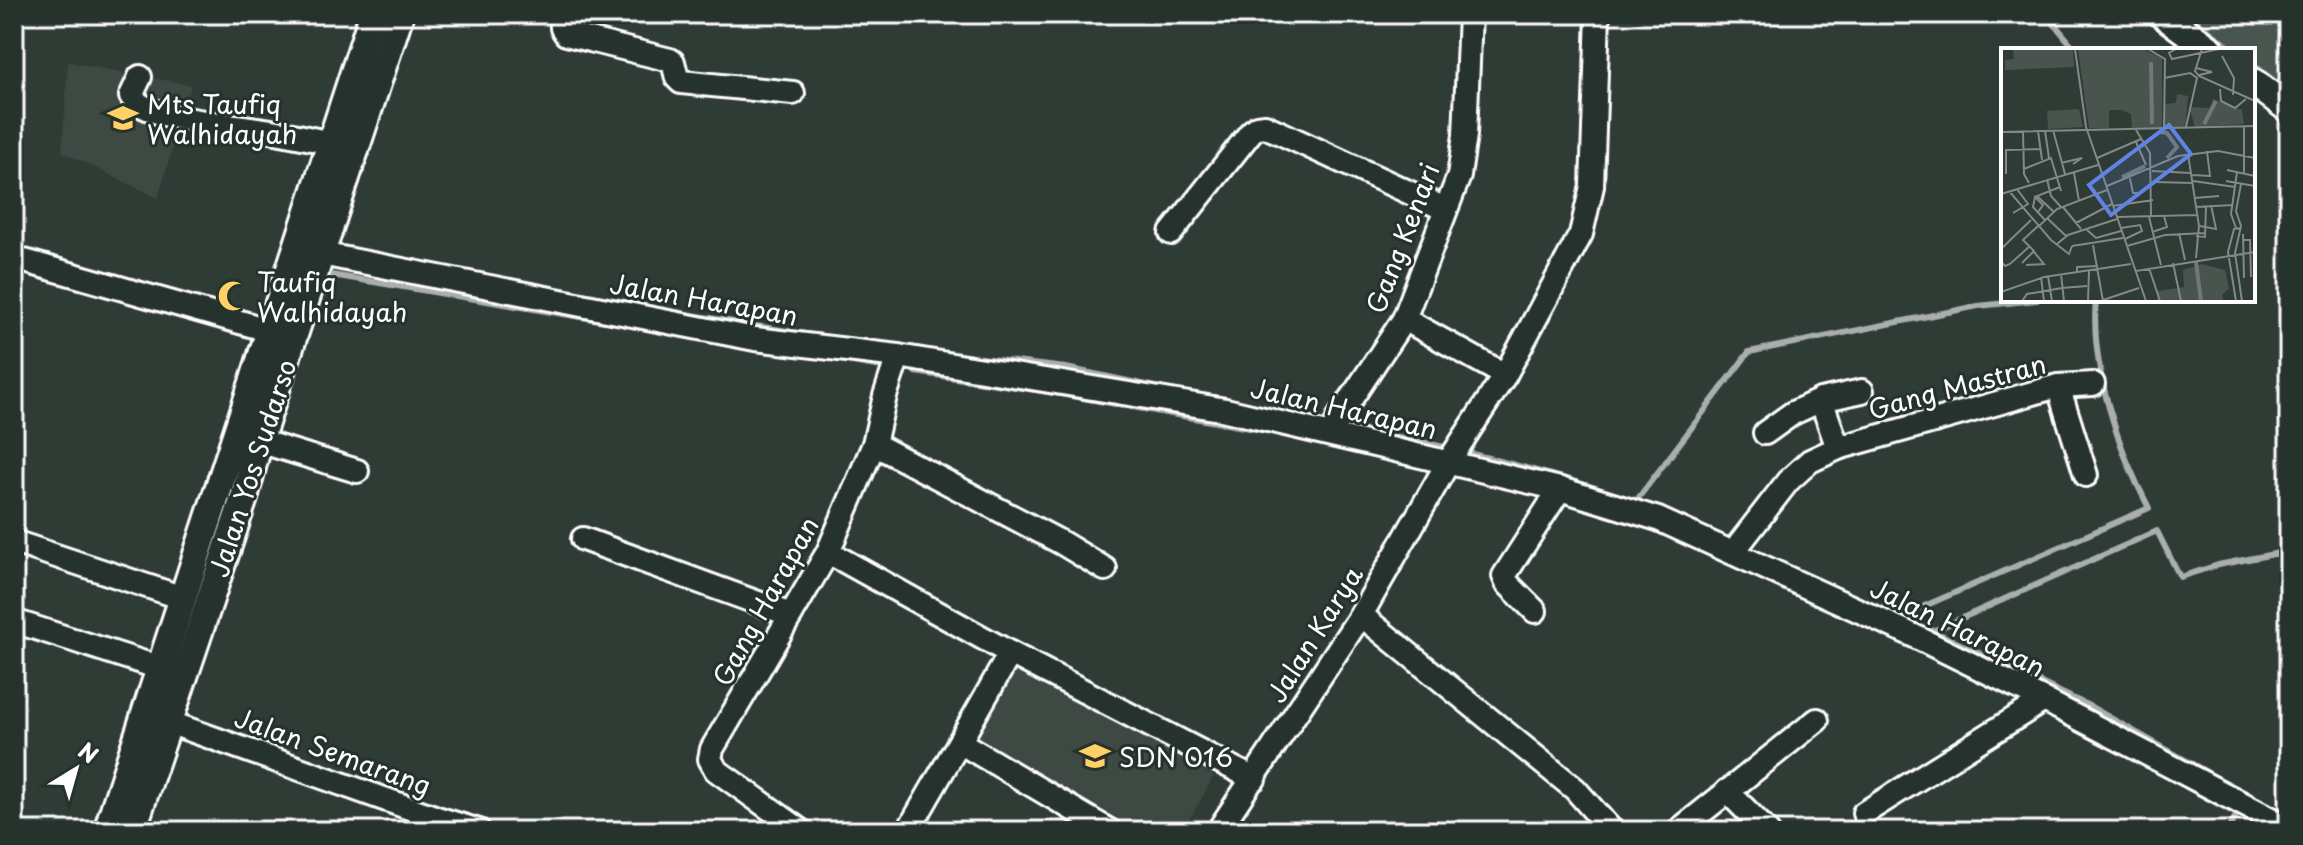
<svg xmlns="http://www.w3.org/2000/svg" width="2303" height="845" font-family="'Playpen Sans',sans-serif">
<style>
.built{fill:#3c4842}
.green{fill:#4a544f;stroke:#a4aaa7;stroke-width:2}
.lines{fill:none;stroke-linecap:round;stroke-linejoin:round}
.stream{stroke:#a9afac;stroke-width:6}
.minor-casing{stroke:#fff;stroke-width:28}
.major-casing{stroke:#fff;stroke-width:32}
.minor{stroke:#26332d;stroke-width:22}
.major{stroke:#26332d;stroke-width:26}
.labels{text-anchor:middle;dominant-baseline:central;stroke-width:6;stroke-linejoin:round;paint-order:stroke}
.poi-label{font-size:26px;fill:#fff;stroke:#26332d;text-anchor:start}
.street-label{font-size:26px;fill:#fff;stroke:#26332d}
.inset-river{fill:none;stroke:#707975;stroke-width:4}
.inset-road{fill:none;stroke:#828986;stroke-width:2}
.view{fill:#6183e4;fill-opacity:0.15;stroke:#6183e4;stroke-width:4}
.inset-edge{fill:none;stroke:#fff;stroke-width:4}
</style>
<rect width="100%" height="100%" fill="#2f3b35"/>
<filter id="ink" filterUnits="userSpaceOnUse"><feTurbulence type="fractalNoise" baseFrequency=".0125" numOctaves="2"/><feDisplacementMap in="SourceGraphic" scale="16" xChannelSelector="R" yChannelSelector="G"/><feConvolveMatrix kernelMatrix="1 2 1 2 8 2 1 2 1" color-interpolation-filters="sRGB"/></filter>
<g filter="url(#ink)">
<g class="built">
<polygon points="68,62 191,85 158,198 62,152"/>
<polygon points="1018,663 1214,776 1183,831 1139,831 976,736"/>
</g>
<polygon class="green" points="2190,14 2289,14 2289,90 2253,62 2253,50 2237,50"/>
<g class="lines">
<g class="stream">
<polyline points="2046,14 2076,50"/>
<polyline points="332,275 605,321"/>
<polyline points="663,310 810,335"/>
<polyline points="955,355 1066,368 1161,388"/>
<polyline points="841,360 882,367"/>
<polyline points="915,372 1049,392 1266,431"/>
<path d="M1359 429C1449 446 1536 469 1623 497"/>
<polyline points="1636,501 1749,352 1978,306 2037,300"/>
<path d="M1893 616 1897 618 2149 508C2118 450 2090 365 2096 300"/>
<polyline points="1933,631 2157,531 2180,577 2218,565 2289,551"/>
<polyline points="1933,631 2093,708 2226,783"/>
<polyline points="2187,787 2237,814 2227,831"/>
</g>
<g class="minor-casing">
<g id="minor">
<polyline points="561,14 562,28 566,34 670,60 673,62 677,78 681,82 793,93"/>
<path d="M140 77 131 96C146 120 229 124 257 129 282 132 306 138 331 143"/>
<polyline points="1171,233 1251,132 1257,127 1265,126 1445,209"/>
<polyline points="321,254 755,339 898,356 1226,410 1560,489 1658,519 1906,632 2044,700 2289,828"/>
<polyline points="14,258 268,330"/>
<polyline points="1404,319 1505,375"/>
<polyline points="2058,386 2086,475"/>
<polyline points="1821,400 1838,448"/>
<polyline points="1765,433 1793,413 1821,400 1862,391"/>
<polyline points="1332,434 1339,417 1404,319 1459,176 1465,135 1470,14"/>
<polyline points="259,441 357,471"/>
<polyline points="874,444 1062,543 1105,569"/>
<polyline points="583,539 791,615"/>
<polyline points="14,542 183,598"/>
<polyline points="828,552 1010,653 1254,779"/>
<polyline points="1733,552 1788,481 1810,461 1838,448 2058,386 2093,384"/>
<polyline points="1535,611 1507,583 1504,576 1560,489"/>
<polyline points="1361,615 1575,789 1612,831"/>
<polyline points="14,621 160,668"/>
<polyline points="168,722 440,819 479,831"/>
<polyline points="961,743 1110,831"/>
<polyline points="1727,791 1767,831"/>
<polyline points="1864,813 2044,700"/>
<polyline points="801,831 716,770 710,759 712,749 828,552 874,444 885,396 898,356"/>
<path d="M908 831C942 771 977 713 1010 653"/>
<polyline points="1218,831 1361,615 1449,461 1505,375 1581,234 1592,186 1598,14"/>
<polyline points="1678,831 1817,720"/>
</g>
</g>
<g class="major-casing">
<g id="major">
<polyline points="2162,14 2211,50"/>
<polyline points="2253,82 2289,109"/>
<polyline points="107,831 373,14"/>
<polyline points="132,831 244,498 259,441 400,14"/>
</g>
</g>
<use href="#minor" class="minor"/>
<use href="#major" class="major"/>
</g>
</g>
<defs>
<g id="school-bare" transform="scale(2.4)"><path d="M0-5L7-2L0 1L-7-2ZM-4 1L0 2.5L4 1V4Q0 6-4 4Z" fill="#ffd166" stroke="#26332d" stroke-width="2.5" paint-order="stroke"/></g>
<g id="mosque-bare" transform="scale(2.4)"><path d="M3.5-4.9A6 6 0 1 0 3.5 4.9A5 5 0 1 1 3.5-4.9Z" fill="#ffd166" stroke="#26332d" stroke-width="2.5" paint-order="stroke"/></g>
</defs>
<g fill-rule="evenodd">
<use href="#school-bare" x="123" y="118"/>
<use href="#mosque-bare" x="233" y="296"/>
<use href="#school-bare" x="1095" y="756"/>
</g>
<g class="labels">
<g class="poi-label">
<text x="147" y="103">Mts Taufiq<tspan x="147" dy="30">Walhidayah</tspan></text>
<text x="257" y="281">Taufiq<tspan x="257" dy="30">Walhidayah</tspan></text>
<text x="1119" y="756">SDN 016</text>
</g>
<g class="street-label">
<text transform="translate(1402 238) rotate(-69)">Gang Kenari</text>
<text transform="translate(704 299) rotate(10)">Jalan Harapan</text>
<text transform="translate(1957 386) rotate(-15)">Gang Mastran</text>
<text transform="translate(1344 408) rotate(13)">Jalan Harapan</text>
<text transform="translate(252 468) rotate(-72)">Jalan Yos Sudarso</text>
<text transform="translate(765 601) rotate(-61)">Gang Harapan</text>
<text transform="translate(1958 627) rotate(26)">Jalan Harapan</text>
<text transform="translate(1314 634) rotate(-58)">Jalan Karya</text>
<text transform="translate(333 751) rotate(20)">Jalan Semarang</text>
</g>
</g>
<g transform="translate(2001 48)">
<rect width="254" height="254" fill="#2f3b35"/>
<path d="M12 1H72L73 19 4 22V12L13 11ZM77 1H142L161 10V80H131L130 66 121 62H108V80H88ZM176 46 187 48 184 80H164V56L175 55ZM212 51 241 62 243 76 194 79 188 59 209 60ZM78 61 82 79 47 81 46 63ZM201 216 224 222 228 240 221 247 223 253H156L157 243 183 239 182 222Z" fill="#4a544f"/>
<path class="inset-river" d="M150 14 151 76M203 76 215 53M158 84 166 85 176 99 166 110M121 129 144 118M195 214 200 253"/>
<path class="inset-road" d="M74 1 85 79 145 253M147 1 164 11 163 80M175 1 168 5 171 11 218 1M201 1 194 23 198 28 254 53M221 8 233 30 232 47M195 20 211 24 198 27M163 30 189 25 196 30 185 79M219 41 220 53 234 60 245 51M243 79V125M52 82 64 126M135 82 149 105 150 168M22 83 23 126 28 135M37 83 41 112M44 83 48 110M0 84 254 78M135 94 145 117M187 106 198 178 195 210M96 110 140 91M60 115 81 110 72 116M23 121 50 110 60 143M226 122 254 128M151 123 190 125M73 125 78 153M5 126V102L39 101M128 126 132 145H141M191 127 209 128 206 103M46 131 50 148 60 159M192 133 234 139M225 133 254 138M153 134 192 135M240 136 235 163 240 178 234 205 241 253M106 138 177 108 217 103 254 110M8 143 50 192 68 206 71 198M0 146 97 117M194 150 218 148M112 158 152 152M62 159 80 181M195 159 232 157M37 164 42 157 34 149 32 159 44 172M53 164 36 148 59 139M12 165 27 156 16 141M116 169 196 167M148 169 160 217M46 170 65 188M75 175 111 156M199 178 215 181 210 157M37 179 56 161 106 142M120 180 139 177 141 183 124 191M235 180 230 166 236 124M85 181 95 190 120 183M151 184 166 179 163 168M178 185 184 212M242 186 243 230M195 188 204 189 205 159M243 192H249L250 229M56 196 67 187 116 171M92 197 102 253M71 198 122 190M126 198 164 187 204 185M0 201 30 172M0 213 4 218 9 216 29 198M21 215 33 203 22 192 37 178M172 215 180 253M25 217 43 216 33 204M148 220 159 253M135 223 254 204M76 224V219L97 218M60 226 63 253M47 228 51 253M40 229 43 253M61 240 86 238M0 244 43 229 130 216M102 252 138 240M21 253 26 246 61 240M87 253 88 223M235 253 227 204 233 181 240 180"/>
<path class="view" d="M168 77 190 106 110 167 88 137Z"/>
<rect width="254" height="254" class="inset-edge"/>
</g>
<rect width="2303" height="845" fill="none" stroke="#26332d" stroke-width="48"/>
<rect x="24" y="24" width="2255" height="797" fill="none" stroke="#fff" stroke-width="3" filter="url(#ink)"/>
<g transform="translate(76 769) rotate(37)" stroke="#26332d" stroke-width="6" paint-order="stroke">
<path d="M0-6L14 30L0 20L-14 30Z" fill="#ffffff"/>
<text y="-12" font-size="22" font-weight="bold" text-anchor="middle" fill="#ffffff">N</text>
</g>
</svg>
